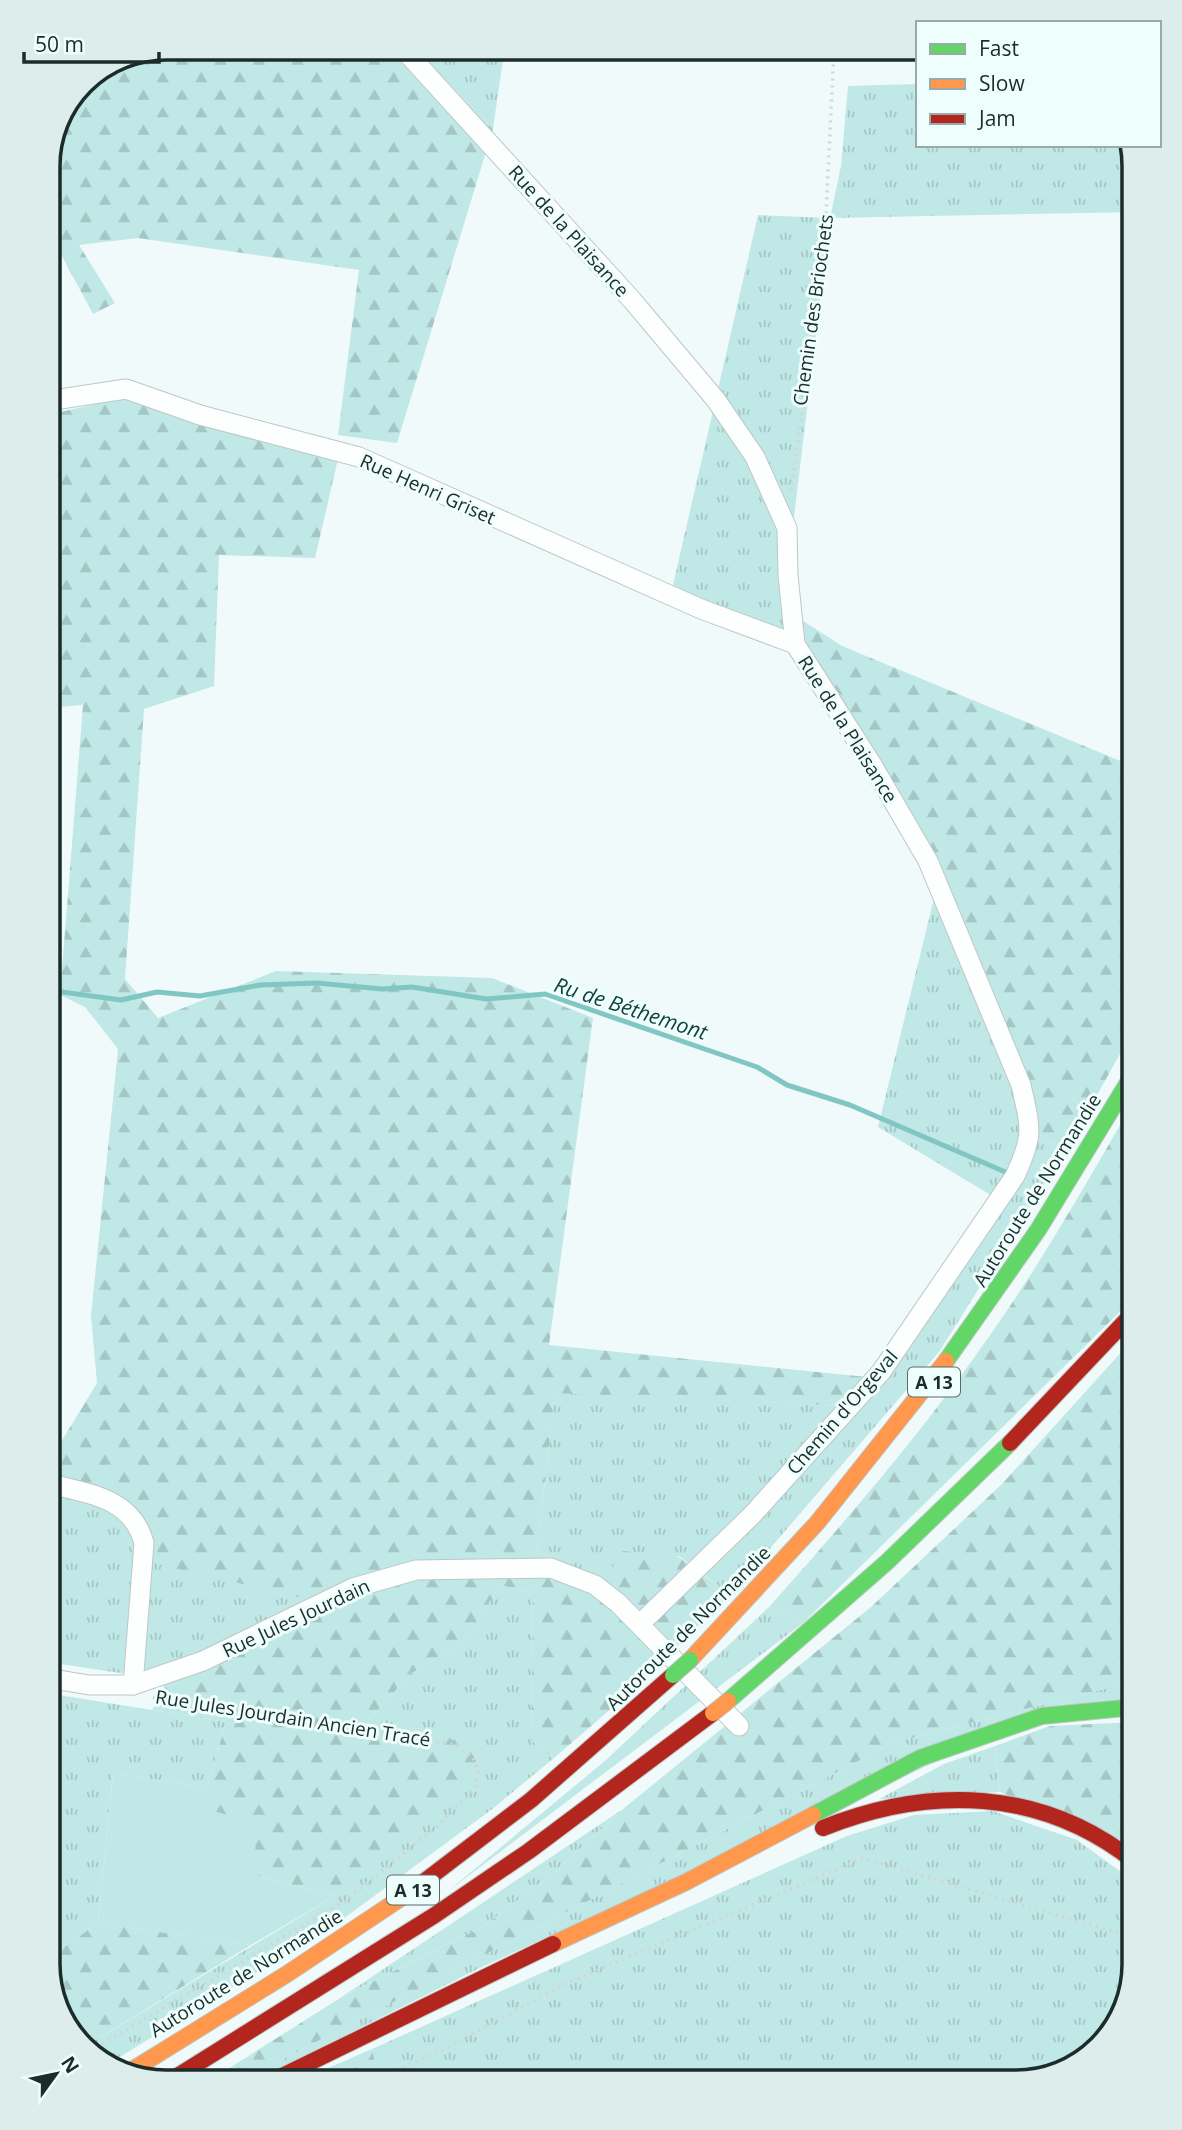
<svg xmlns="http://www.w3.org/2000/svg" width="1182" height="2130" font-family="'Open Sans',sans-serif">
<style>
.grass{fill:url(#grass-tufts)}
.forest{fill:url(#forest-firs)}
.garden{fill:#c0e8e6}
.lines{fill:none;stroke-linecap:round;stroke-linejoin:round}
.stream{stroke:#80c6c3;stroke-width:5}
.street-casing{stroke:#bcc8c7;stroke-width:21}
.fast-casing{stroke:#bcc8c7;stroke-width:18}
.slow-casing{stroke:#bcc8c7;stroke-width:18}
.jam-casing{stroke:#bcc8c7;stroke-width:18}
.path{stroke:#d2d5d5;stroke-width:3.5;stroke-dasharray:2 5;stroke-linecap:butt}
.street{stroke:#fdfefe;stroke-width:19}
.fast{stroke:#63d668;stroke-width:16}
.slow{stroke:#ff974d;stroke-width:16}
.jam{stroke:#b3261e;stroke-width:16}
.fast-bridge-casing{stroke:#bcc8c7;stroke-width:18;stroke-linecap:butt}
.slow-bridge-casing{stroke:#bcc8c7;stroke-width:18;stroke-linecap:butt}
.fast-bridge{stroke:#63d668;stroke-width:16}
.slow-bridge{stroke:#ff974d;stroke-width:16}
.labels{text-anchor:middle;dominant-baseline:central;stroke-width:6;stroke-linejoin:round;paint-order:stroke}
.shield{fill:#edfefd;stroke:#5a6b6a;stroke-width:2}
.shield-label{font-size:18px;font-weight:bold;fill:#1b2c2b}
.street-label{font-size:19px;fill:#1b2c2b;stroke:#edfefd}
.water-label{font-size:21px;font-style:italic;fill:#14413f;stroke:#edfefd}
.rim{fill:none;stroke:#1b2c2b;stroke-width:3.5}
</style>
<defs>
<pattern id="grass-tufts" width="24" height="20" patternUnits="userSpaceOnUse" patternTransform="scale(1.75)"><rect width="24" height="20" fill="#c0e8e6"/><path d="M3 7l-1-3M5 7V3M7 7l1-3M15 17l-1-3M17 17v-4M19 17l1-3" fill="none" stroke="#a4c7c5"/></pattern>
<pattern id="forest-firs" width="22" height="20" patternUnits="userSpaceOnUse" patternTransform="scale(1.75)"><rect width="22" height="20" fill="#c0e8e6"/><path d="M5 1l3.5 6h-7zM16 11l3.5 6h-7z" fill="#a4c7c5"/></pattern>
</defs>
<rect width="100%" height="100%" fill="#f1fafa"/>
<g class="grass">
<polygon points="504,52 493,129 419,53"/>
<polygon points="918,84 918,145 1131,145 1135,166 1135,212 830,218 783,608 787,647 670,598 758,215 830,218 841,166 848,86"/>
<polygon points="937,886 1034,1138 1068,1147 939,1352 730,1595 679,1556 603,1582 537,1551 555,1392 843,1406 997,1199 878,1127"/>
<polygon points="47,1477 143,1507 340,1606 165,1687 133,1675 47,1662"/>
<polygon points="500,1585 533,1592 531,1740 554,1758 491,1810 343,1919 107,2065 100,2063 86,2046 335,1896 364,1726 410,1674 464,1643"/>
<polygon points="769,1607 803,1623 447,1892 606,1760"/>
<polygon points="1135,1681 1135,1701 1053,1709 486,1965 251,2082 206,2082 231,2067 258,2072 895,1742"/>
<polygon points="47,1693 226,1722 207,1788 113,1773 98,1923 47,1959"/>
<polygon points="995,1746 1000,1792 879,1799 944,1764"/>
<polygon points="623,1809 555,1872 484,1926 340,1998"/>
<polygon points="993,1811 1077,1840 1135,1882 1135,1965 1115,2030 1062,2074 379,2080 372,2049 847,1836 914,1815"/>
</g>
<g class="forest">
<polygon points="419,53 493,129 397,443 338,435 359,270 138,238 79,245 115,303 93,314 54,241 47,196 47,158 82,82 121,56"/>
<polygon points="149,392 338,459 315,558 219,555 214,686 144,709 125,979 158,1018 276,971 492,978 593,1018 549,1345 867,1377 843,1406 555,1393 537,1551 603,1582 623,1551 679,1557 730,1595 626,1696 554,1758 531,1740 533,1592 500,1585 464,1643 410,1674 364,1726 485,1745 451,1802 335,1896 258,1876 207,1809 207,1788 226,1722 152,1710 165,1687 338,1606 140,1560 142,1507 47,1477 47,1465 97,1383 91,1316 118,1049 85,1007 60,995 83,705 47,708 47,415"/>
<polygon points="783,608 842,646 1135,767 1135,1027 1068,1147 1034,1138 937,886"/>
<path d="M1135 1099V1297L803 1623 769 1607C854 1512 937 1415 1008 1309 1054 1241 1094 1170 1135 1099Z"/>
<polygon points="1135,1337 1135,1681 895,1742 258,2072 231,2067 340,1998 484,1926 555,1872 623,1809 871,1607 1002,1484"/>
<polygon points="1135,1722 1135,1850 1000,1792 995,1746 1050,1726"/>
<polygon points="98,1923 251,1945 86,2046 56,2010 47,1959"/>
<polygon points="372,2049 379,2080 298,2081"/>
</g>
<polygon class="garden" points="113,1773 207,1788 207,1809 253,1823 258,1876 335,1896 251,1945 98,1923"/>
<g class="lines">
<polyline class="stream" points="47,990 121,1000 157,992 200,996 260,985 317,983 382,989 412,987 486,999 545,994 757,1067 787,1085 850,1105 1010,1174"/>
<g class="street-casing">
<g id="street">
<path d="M407 53 632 300 716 400 755 457 787 528 788 575 795 644 871 763 928 861 1021 1085C1031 1129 1034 1135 1015 1176L881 1372 753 1514 640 1624"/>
<polyline points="47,401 126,389 200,415 359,457 701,609 795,644"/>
<path d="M47 1483C88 1494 132 1497 144 1543L133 1685"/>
<polyline points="47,1678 89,1685 133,1685 203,1661 353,1588 416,1570 551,1568 595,1585 618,1603 739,1726"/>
</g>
</g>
<g class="fast-casing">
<g id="fast">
<polyline points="946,1361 1038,1230 1135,1071"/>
<polyline points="728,1701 887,1562 1010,1443"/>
<polyline points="813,1815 920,1758 1042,1716 1135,1707"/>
</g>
</g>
<g class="slow-casing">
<g id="slow">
<polyline points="690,1660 817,1523 946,1361"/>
<polyline points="553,1944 686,1882 813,1815"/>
<polyline points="129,2072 287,1974 413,1890"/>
</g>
</g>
<g class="jam-casing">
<g id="jam">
<polyline points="1010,1443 1135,1311"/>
<path d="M823 1828C930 1785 1042 1788 1135 1862"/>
<polyline points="413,1890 531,1800 673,1675"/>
<polyline points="272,2081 553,1944"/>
<polyline points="168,2082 435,1915 529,1851 713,1713"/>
</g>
</g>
<g class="path">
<polyline points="791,491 824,257 834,49"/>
<polyline points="90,2051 343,1902 438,1826 475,1788 478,1773 473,1757 456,1745 152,1697"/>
<polyline points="370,2080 439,2052 563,1985 863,1858 1121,1934 1135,1943"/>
</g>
<use href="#street" class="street"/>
<use href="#fast" class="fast"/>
<use href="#slow" class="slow"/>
<use href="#jam" class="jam"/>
<g class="fast-bridge-casing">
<polyline id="fast-bridge" points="673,1675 690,1660"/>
</g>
<g class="slow-bridge-casing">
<polyline id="slow-bridge" points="713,1713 728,1701"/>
</g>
<use href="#fast-bridge" class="fast-bridge"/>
<use href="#slow-bridge" class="slow-bridge"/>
</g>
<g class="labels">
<g class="shield">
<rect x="908" y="1367.5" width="52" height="29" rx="5"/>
<rect x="387" y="1875.5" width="52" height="29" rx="5"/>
</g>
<g class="shield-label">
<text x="934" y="1382">A 13</text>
<text x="413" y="1890">A 13</text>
</g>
<g class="street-label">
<text transform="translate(569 231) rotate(48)">Rue de la Plaisance</text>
<text transform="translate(813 310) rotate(-82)">Chemin des Briochets</text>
<text transform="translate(428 489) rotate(24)">Rue Henri Griset</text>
<text transform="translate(848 729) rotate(58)">Rue de la Plaisance</text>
<text transform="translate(1037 1190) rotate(-58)">Autoroute de Normandie</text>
<text transform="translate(842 1412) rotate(-49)">Chemin d'Orgeval</text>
<text transform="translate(296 1618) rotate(-25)">Rue Jules Jourdain</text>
<text transform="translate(688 1628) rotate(-45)">Autoroute de Normandie</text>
<text transform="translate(293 1718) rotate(9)">Rue Jules Jourdain Ancien Tracé</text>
<text transform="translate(246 1973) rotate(-32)">Autoroute de Normandie</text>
</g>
<g class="water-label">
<text transform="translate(631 1008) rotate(18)">Ru de Béthemont</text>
</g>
</g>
<path d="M0 0H1182V2130H0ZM166 60H1016A106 106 0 0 1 1122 166V1964A106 106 0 0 1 1016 2070H166A106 106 0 0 1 60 1964V166A106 106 0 0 1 166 60Z" fill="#dcedec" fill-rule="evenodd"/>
<path class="rim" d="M166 60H1016A106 106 0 0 1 1122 166V1964A106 106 0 0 1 1016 2070H166A106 106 0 0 1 60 1964V166A106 106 0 0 1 166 60Z"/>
<rect x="916" y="21" width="245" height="126" fill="#edfefd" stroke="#99aaa9" stroke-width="2"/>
<rect x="930" y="44" width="35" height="10" fill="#63d668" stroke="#99aaa9" stroke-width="2"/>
<text x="979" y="56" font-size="21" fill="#1b2c2b">Fast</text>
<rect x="930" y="79" width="35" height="10" fill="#ff974d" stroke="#99aaa9" stroke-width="2"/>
<text x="979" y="91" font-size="21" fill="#1b2c2b">Slow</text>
<rect x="930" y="114" width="35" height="10" fill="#b3261e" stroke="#99aaa9" stroke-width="2"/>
<text x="979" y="126" font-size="21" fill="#1b2c2b">Jam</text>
<g transform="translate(56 2074) rotate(57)" stroke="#edfefd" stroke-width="5" paint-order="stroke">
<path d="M0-5L12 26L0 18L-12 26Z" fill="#1b2c2b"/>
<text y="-10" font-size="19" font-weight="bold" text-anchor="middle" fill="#1b2c2b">N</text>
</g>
<path d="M24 52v10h135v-10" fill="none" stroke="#1b2c2b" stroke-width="3.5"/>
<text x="35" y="52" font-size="21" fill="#1b2c2b" stroke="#edfefd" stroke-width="5" paint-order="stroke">50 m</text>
</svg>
